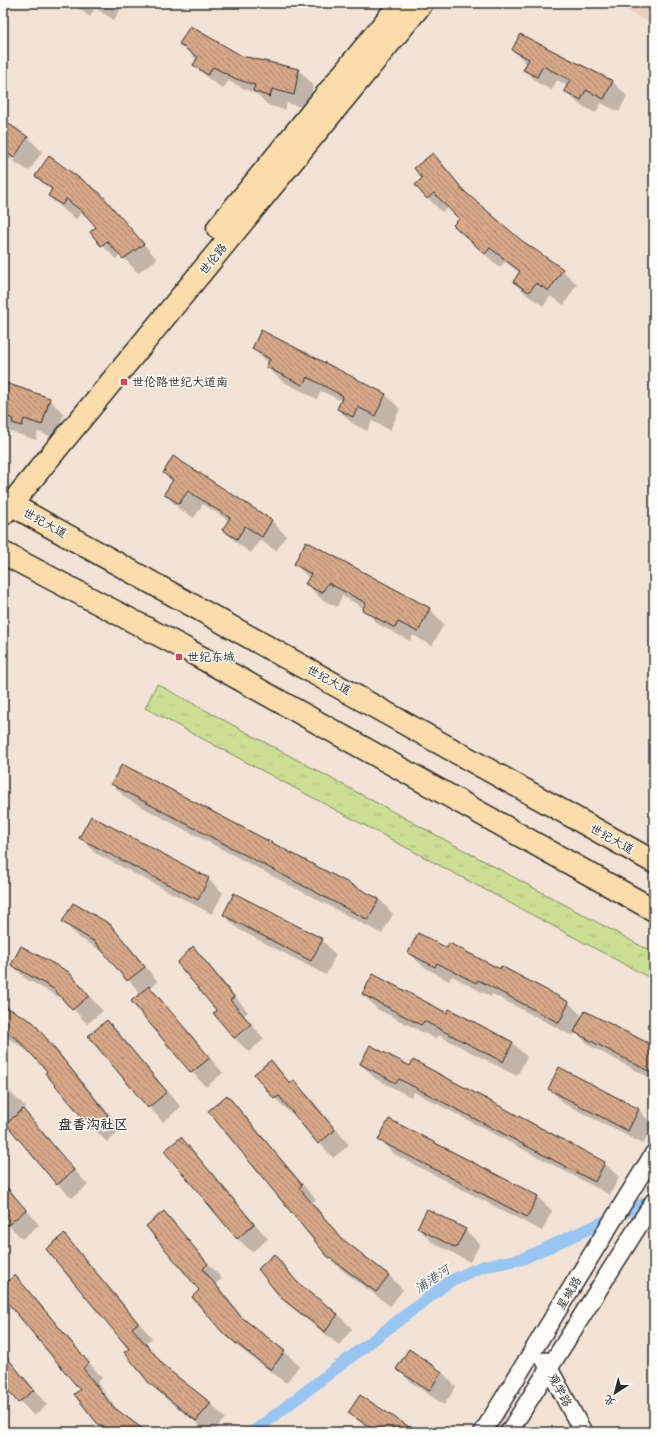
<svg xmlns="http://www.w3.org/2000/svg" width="657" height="1435" font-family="'Comic Neue','LXGW WenKai TC',sans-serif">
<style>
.built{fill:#ead1bf}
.grass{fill:url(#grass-tufts);stroke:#7c8660}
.shadow{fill:#0003}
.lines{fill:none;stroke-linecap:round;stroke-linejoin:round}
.canal{stroke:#99c5f2;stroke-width:12}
.building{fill:url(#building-back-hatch);stroke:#2b2b2b}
.minor-casing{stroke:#2b2b2b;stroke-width:20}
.major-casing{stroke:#2b2b2b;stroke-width:25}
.minor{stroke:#fdfcf7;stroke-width:17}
.major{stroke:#fbddab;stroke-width:22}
.poi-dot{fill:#d1495b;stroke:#fdfcf7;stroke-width:1.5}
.labels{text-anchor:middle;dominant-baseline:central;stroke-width:3;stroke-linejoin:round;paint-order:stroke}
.street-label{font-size:12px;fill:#2b2b2b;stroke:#fdfcf7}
.poi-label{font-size:12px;fill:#2b2b2b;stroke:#fdfcf7;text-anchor:start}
.water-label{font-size:13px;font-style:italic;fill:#4c5967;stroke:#fdfcf7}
.quarter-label{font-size:14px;font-weight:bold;fill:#2b2b2b;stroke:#fdfcf7}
</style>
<defs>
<pattern id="grass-tufts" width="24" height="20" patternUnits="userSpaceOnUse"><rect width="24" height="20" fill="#cce095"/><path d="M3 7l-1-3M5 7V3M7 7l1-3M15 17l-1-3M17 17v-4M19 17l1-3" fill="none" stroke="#afc081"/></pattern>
<pattern id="building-back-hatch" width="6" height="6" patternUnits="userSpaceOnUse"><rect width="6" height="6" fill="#d7a888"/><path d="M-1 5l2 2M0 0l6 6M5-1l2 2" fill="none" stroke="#af896f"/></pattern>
</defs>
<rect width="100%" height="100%" fill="#f2e3d6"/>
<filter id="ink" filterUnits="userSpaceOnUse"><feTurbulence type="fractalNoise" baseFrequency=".025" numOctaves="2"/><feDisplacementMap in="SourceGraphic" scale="8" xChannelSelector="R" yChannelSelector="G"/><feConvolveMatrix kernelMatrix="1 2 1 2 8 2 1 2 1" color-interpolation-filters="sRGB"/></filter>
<g filter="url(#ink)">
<polygon class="built" points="613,3 654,3 654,25"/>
<polygon class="grass" points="157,684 654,953 654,980 145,708"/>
<g class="shadow">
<polygon points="71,3 124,3 114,20 95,8 90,17"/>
<polygon points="520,35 613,82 627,96 619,112 601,103 596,113 580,105 565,91 568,86 557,80 552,90 539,84 525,70 527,64 513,50"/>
<polygon points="180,44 299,70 313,85 308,109 287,103 285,110 268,105 258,95 228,81 223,89 209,79 194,65 197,60"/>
<polygon points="3,121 28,137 42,152 29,171 13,161 28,139 25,139 11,160 9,158 3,167"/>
<polygon points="433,154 473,200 520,241 562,270 577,284 564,305 550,296 544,306 528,296 514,282 520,273 505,262 500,268 454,225 461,219 449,207 442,212 428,198 424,178"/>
<polygon points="36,176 99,194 157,259 138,273 121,255 116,259 102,245 97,227 93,222 81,213 76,219 64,210 49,196 52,191"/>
<polygon points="262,332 386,395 400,409 390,430 372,421 367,431 352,423 338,409 342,401 321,391 317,399 282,381 267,367 269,364 253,349"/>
<polygon points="3,384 49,399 64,414 56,438 38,432 36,440 3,429"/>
<polygon points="174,458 272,521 286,536 276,551 260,540 251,553 238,544 223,530 229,521 203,504 194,518 179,509 165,494 173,482 164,473"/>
<polygon points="307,543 430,609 444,624 432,646 413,635 410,641 378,624 364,609 364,608 342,596 337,607 321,599 307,584 310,579 295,564"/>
<polygon points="112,784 379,899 393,914 382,934 127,799"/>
<polygon points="81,838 208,879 223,893 212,914 95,853"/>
<polygon points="224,915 322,940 336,955 326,975 238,929"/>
<polygon points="64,922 109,925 124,940 158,982 150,988 223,1073 206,1087 192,1072 132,1001 141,994 105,953 78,937"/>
<polygon points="193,948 207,962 248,1012 244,1015 264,1039 249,1052 234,1038 186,953"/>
<polygon points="447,949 500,971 501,968 569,1003 583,1017 654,1047 654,1080 590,1046 576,1032 573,1036 492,994 491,997 452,976 449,981 424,967 409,953"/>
<polygon points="12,965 68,973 103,1011 87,1024 66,1001 26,979"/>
<polygon points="363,994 448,1014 450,1010 513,1043 527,1057 517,1076 438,1035 436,1039 377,1009"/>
<polygon points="3,1006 32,1023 47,1038 122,1130 107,1142 93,1128 48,1071 30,1052 3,1035"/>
<polygon points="107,1021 121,1036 181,1107 163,1122 149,1107"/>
<polygon points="370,1047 604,1163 619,1177 610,1195 414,1092 411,1097 376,1079 361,1064"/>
<polygon points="271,1061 292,1084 294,1082 309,1096 349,1145 333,1158 292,1110 290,1113 275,1098"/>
<polygon points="559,1069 639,1110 653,1125 643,1144 563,1103 549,1088"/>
<polygon points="3,1086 26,1107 23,1111 88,1185 72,1198 58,1184 9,1122 3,1117"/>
<polygon points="227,1096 241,1111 316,1200 312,1202 346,1243 389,1275 403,1290 390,1306 342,1270 327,1255"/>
<polygon points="390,1120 538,1197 552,1211 542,1231 394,1154 380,1140"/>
<polygon points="181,1138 195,1153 268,1239 252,1252 237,1238"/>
<polygon points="3,1181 39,1225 22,1239 3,1219"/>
<polygon points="164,1213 222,1279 216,1283 247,1323 284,1351 299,1366 286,1383 238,1347 223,1332 201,1290"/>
<polygon points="418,1228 465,1230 480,1244 470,1262 432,1242"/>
<polygon points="64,1235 78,1250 152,1338 146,1343 171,1373 211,1404 225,1418 213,1432 208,1432 164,1397 149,1382"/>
<polygon points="274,1256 304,1289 338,1314 352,1329 339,1345 297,1312 282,1297"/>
<polygon points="15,1276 29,1291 102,1378 97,1383 119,1412 145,1432 107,1432 98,1423 82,1390 3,1296 3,1286"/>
<polygon points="409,1351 442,1372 456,1387 444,1405 412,1383 397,1369"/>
<polygon points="3,1352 47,1405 34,1416 3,1383"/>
<polygon points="350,1413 416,1432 371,1432"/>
</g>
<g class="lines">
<polyline class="canal" points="253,1432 450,1281 481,1267 522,1259 654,1199"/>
</g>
<g class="building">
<polygon points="190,26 242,56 299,69 294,95 272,89 270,97 253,91 255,85 236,79 213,67 208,75 193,65 198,57 179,44"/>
<polygon points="520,34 613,81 604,99 586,90 581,100 564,91 570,80 543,66 537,77 523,70 529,59 512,50"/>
<polygon points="3,120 28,137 14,158 3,150"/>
<polygon points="433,153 464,191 521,240 563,269 549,291 536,283 529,292 513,282 520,271 490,248 485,254 453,225 459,219 434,193 427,199 415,185 422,178 414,168"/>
<polygon points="49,156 100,193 144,244 123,259 107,241 101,246 90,232 96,227 83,212 66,199 62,205 48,196 52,189 35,176"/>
<polygon points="261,330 386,394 375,416 358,407 353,417 337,409 343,396 307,377 303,385 266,367 270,359 252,349"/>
<polygon points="3,382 50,398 42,425 24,419 22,426 12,423 13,419 3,415"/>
<polygon points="173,456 272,520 262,537 245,526 237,539 222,530 230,518 188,491 179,504 164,494 173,480 163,473"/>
<polygon points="306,541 430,608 418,632 398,622 395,628 362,610 366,603 328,583 322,593 305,584 311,574 294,564"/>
<polygon points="122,764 379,899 368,920 111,784"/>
<polygon points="91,816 209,878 198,900 79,838"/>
<polygon points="234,893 323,939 311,961 223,915"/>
<polygon points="73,903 110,924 145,967 127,981 95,942 62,922"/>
<polygon points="418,933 447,948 449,943 500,969 501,966 569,1002 559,1023 478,980 476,983 437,963 435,967 408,953"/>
<polygon points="21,946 69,972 89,996 72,1010 54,989 11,965"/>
<polygon points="193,946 234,997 230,1000 251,1024 234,1038 213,1013 217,1011 177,963"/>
<polygon points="373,974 447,1013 449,1009 513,1042 503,1062 424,1021 421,1025 362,994"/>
<polygon points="149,986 210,1058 191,1073 131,1001"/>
<polygon points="3,1005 33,1022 108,1115 92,1129 45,1073 47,1071 17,1039 3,1030"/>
<polygon points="585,1011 654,1046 654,1074 574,1032"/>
<polygon points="107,1020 167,1092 148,1108 88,1036"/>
<polygon points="370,1045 410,1066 413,1060 605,1162 595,1182 399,1079 396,1083 360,1064"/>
<polygon points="271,1060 290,1084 294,1080 335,1130 318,1144 279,1096 274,1099 254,1074"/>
<polygon points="559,1067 639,1109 628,1131 548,1089"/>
<polygon points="227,1095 302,1185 299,1188 341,1238 389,1275 376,1292 327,1256 208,1111"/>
<polygon points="23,1109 74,1170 57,1185 6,1124"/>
<polygon points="389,1119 538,1196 527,1217 378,1140"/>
<polygon points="181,1137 254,1224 237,1239 164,1151"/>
<polygon points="3,1183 26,1210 7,1226 3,1221"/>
<polygon points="427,1209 466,1229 456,1248 417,1228"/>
<polygon points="164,1211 208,1264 203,1269 240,1316 285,1351 271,1370 223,1333 192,1297 199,1290 146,1226"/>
<polygon points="64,1234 138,1323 132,1328 165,1367 211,1403 196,1421 149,1383 124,1352 129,1349 46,1249"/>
<polygon points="274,1254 297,1282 338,1314 325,1332 281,1298 258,1269"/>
<polygon points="15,1275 89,1363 83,1368 112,1406 147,1432 109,1432 97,1423 74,1394 80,1390 3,1297 3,1285"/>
<polygon points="409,1349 442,1372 429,1391 396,1369"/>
<polygon points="3,1353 34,1390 18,1403 3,1384"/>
<polygon points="360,1395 417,1432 378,1432 348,1413"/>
</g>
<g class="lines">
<g class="minor-casing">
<g id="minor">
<polyline points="545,1361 583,1432"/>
<polyline points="483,1432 654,1153"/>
<polyline points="509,1432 654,1201"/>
</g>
</g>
<g class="major-casing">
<g id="major">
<polyline points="218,228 401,3"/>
<polyline points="3,500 654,862"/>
<polyline points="3,514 422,3"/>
<polyline points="3,553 184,648 654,910"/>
</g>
</g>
<use href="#minor" class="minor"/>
<use href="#major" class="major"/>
</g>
</g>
<g class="poi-dot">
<rect x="120" y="378" width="8" height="8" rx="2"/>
<rect x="175" y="653" width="8" height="8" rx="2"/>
</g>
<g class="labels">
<g class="street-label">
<text transform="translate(213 259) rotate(-51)">世伦路</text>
<text transform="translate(45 523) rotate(29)">世纪大道</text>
<text transform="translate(329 680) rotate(29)">世纪大道</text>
<text transform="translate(612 839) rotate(29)">世纪大道</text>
<text transform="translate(569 1293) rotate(-59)">星城路</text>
<text transform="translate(560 1390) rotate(62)">观学路</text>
</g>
<g class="poi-label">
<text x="132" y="382">世伦路世纪大道南</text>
<text x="187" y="657">世纪东城</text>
</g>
<g class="water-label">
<text transform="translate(432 1279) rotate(-34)">浦港河</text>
</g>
<g class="quarter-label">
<text x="93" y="1124">盘香沟社区</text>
</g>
</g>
<rect width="657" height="1435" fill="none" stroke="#fdfcf7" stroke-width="16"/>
<rect x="8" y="8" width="641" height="1419" fill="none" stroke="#2b2b2b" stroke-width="1.5" filter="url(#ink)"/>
<g transform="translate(615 1393) rotate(216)" stroke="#fdfcf7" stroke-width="3" paint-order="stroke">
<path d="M0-3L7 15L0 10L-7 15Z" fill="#2b2b2b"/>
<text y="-6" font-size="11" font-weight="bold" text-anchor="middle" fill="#2b2b2b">北</text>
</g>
</svg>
